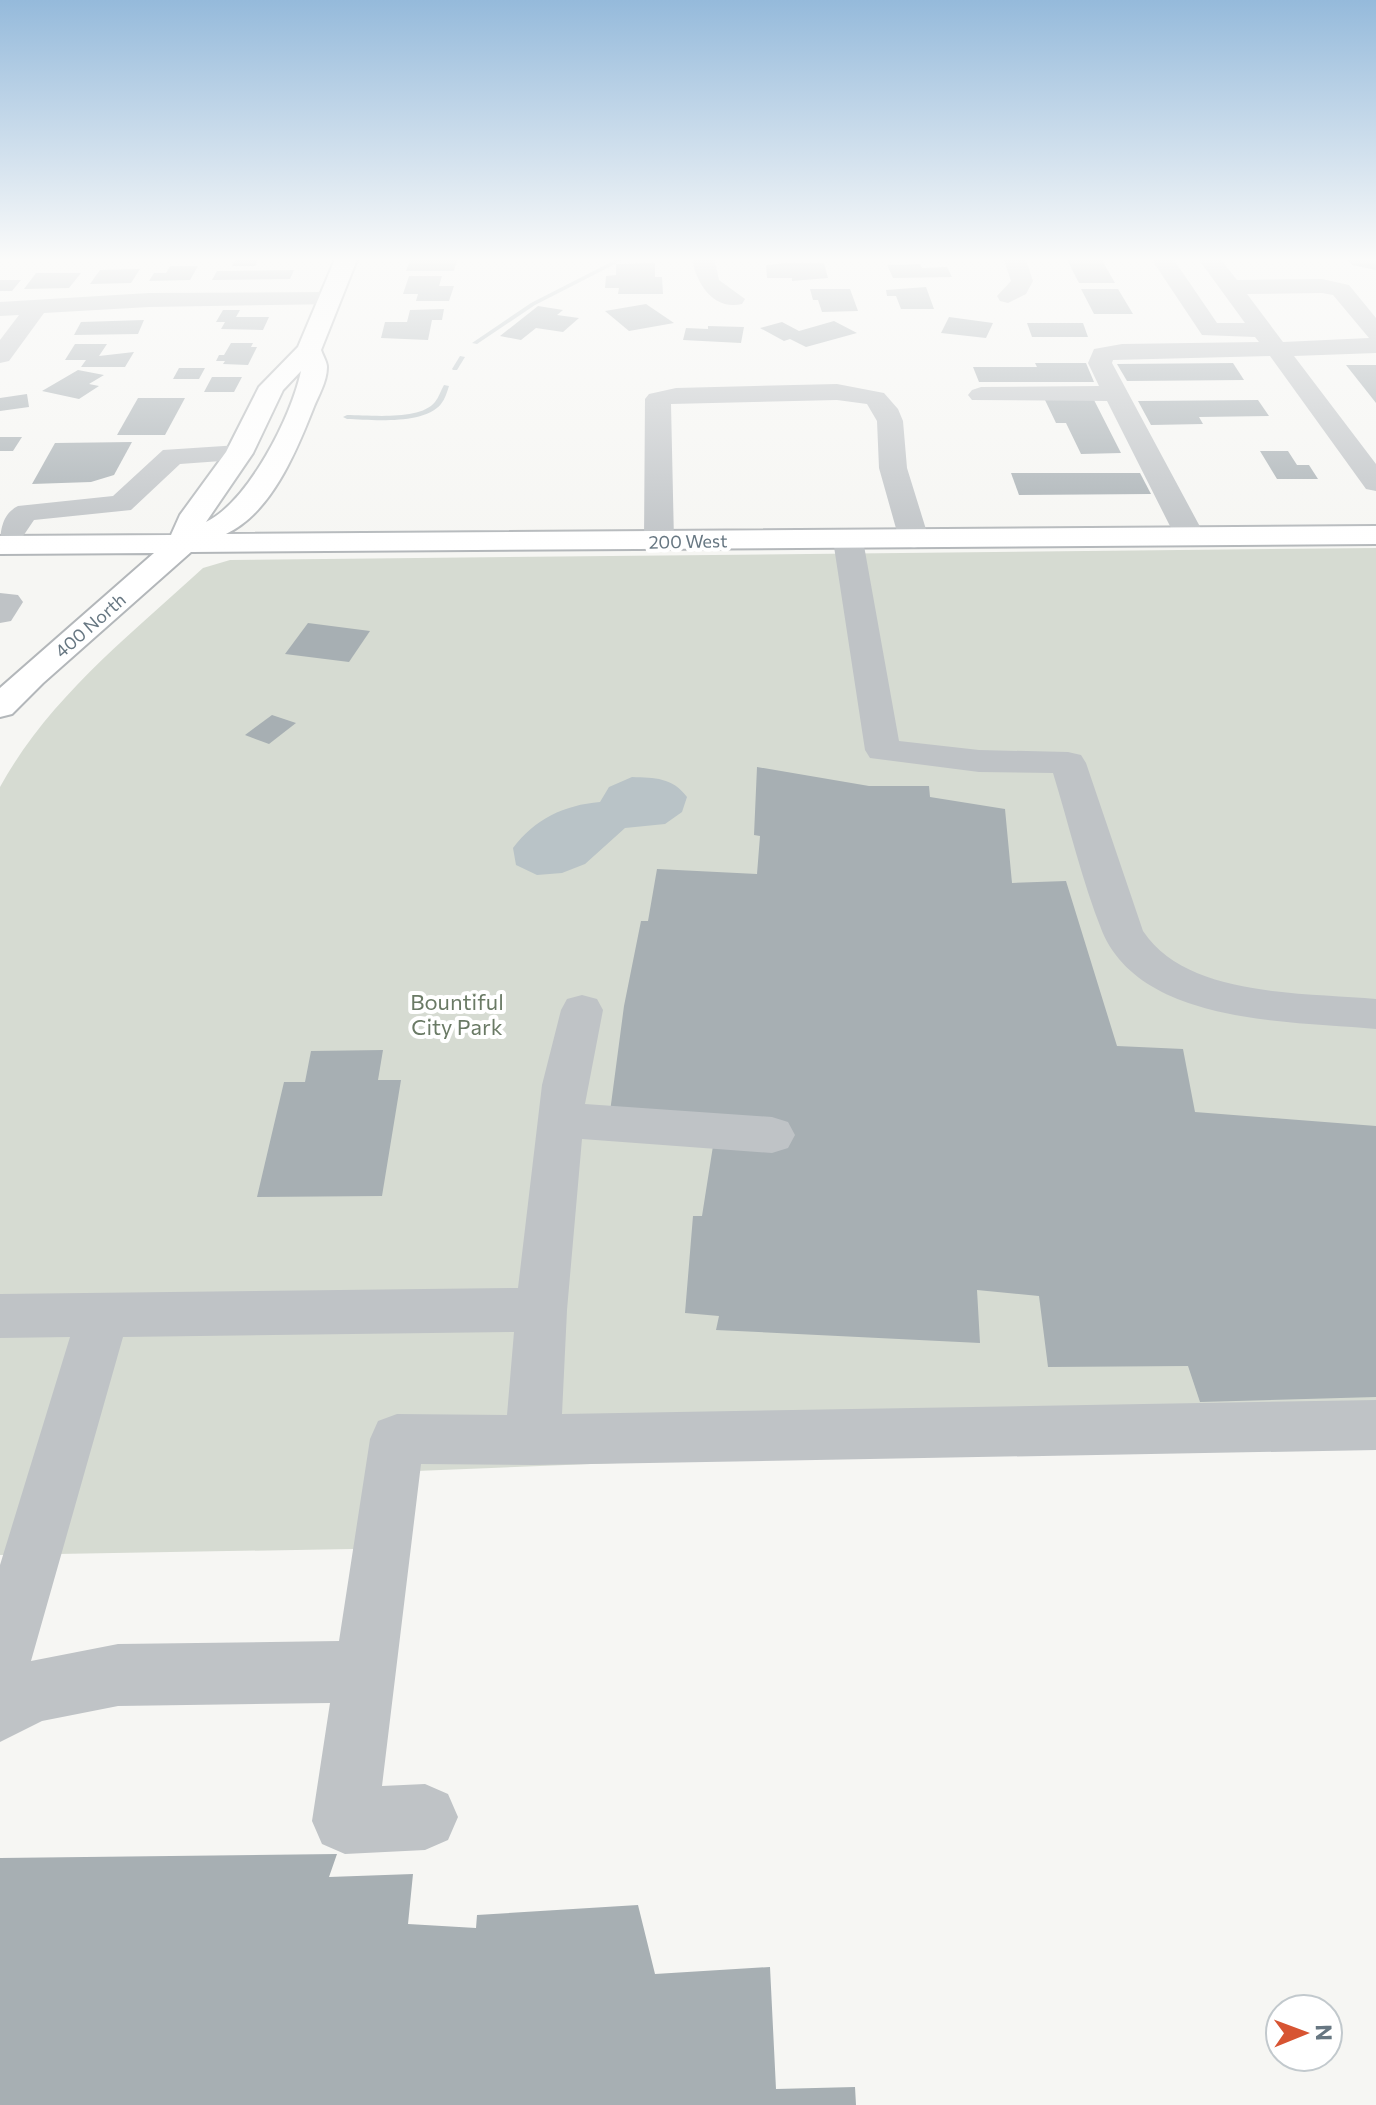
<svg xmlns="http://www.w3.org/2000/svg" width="1376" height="2105" font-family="Commissioner,sans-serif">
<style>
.green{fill:#d6dbd2}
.water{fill:#b9c3c7}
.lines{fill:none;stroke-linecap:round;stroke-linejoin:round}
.stream{fill:#b9c3c7;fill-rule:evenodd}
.building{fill:#a7afb3}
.major-casing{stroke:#b3b7ba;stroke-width:4}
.minor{fill:#bfc3c6;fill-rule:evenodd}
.major{fill:#fff;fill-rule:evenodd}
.labels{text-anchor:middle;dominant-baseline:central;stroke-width:8;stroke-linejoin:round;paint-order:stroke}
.far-street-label{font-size:18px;fill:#677782;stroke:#fff}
.park-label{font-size:22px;fill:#6a7a65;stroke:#fff}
</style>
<rect width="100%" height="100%" fill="#f6f6f3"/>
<path class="green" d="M1376 548V1433L416 1471 408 1548 0 1555V787C49 698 129 636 203 568L230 560Z"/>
<path class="water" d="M632 777C655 778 672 777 687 797L682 812 665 824 625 828 585 864 562 873 537 875 516 865 513 848C535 819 564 805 600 802L609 787Z"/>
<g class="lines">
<g class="stream">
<polygon points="621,257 623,260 535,305 477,344 472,343 531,303"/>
<polygon points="460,356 465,357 457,370 453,370 452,369"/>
<path d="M444 385 449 386C447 392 445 399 441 404 424 425 372 420 347 419L343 417 347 415C369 415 420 421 435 402 439 397 441 390 444 385Z"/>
</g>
</g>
<g class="building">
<polygon points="238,257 288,257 287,260 258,260 255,266 232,266"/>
<polygon points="1345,257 1376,257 1376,270 1352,265"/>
<polygon points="410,260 457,260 454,271 406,271"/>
<polygon points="1067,260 1102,260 1115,283 1079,283"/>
<polygon points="655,263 655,277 662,277 663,294 618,294 619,288 605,288 606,276 616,275 616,264"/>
<polygon points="786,263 824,263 828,278 792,281 792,278 767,278 766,265"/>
<polygon points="920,264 922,268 947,267 952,277 893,278 887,265"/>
<polygon points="170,266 198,266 190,280 149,281 154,273 166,273"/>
<polygon points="140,269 131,283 90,284 100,270"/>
<polygon points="294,270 290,279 212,280 217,271"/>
<polygon points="36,273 81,273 69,288 24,289"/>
<polygon points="409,276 442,276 439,286 454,286 449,301 416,301 418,294 403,294"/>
<polygon points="0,280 21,280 12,291 0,291"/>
<polygon points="926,287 934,309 901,309 896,296 887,296 886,290"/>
<polygon points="810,289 850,289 858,311 822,312 818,300 813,300"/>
<polygon points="1081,289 1118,289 1133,314 1094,314"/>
<polygon points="646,304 674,323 629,331 605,311"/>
<polygon points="538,306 563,310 557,315 579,318 563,332 536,328 521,340 500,336"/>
<polygon points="444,309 442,320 432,320 428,340 381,338 385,322 407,322 410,310"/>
<polygon points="223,310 240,310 236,317 269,317 263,330 221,329 225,322 216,322"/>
<polygon points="949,317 993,323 986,338 941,333"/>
<polygon points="144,320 138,334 74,335 81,322"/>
<polygon points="834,321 857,333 806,347 790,339 784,341 760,328 782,322 799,331"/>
<polygon points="1027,323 1083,323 1088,337 1032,337"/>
<polygon points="708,326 744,327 741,343 683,340 686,328 708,329"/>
<polygon points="231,343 253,343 251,347 257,347 248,365 223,364 225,361 216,361 219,355 224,355"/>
<polygon points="75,344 107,344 99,356 134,352 125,367 81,367 86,360 65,360"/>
<polygon points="1035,363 1086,363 1094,382 979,382 973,367 1037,367"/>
<polygon points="1233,363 1244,380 1127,381 1117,364"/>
<polygon points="1346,365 1376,365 1376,403"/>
<polygon points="179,368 205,368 199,379 173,379"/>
<polygon points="78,370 104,375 89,384 99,386 79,399 42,391"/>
<polygon points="212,377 242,377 234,392 204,392"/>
<polygon points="27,394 29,407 0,411 0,398"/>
<polygon points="138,398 185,398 165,435 117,435"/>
<polygon points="1045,400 1094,400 1121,453 1081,454 1066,423 1056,423"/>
<polygon points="1258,400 1269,416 1199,417 1203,424 1151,425 1138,401"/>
<polygon points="0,437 22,437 13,451 0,451"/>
<polygon points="132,442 114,475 91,482 32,484 55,443"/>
<polygon points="1260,451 1288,451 1297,465 1309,465 1318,479 1277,479"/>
<polygon points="1011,473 1140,473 1151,494 1019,495"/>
<polygon points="308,623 370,631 349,662 285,654"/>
<polygon points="272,715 296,723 269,744 245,735"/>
<polygon points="757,767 869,786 929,786 930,797 1005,809 1012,883 1066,881 1117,1046 1183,1049 1195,1112 1376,1126 1376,1397 1200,1402 1188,1366 1048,1367 1039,1296 977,1290 980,1343 716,1330 719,1316 685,1313 693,1216 702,1216 713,1146 610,1112 624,1006 641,921 648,921 657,869 757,874 760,836 754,835"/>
<polygon points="383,1050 378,1080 401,1080 382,1196 257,1197 284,1082 305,1082 311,1051"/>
<polygon points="337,1854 329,1877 413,1874 408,1924 476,1928 477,1915 638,1905 655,1974 770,1967 776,2089 855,2087 856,2105 0,2105 0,1858"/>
</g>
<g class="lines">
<g class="major-casing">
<path id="major" d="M336 257H358L321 350C323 356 327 362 327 367 327 382 318 396 313 409 296 452 271 513 226 534L1376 526V544L191 552 43 683 12 714 0 717V688L154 553 0 554V536L171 535 180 515 226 452 259 387 298 347ZM301 371C292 416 248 502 206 522L253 453 283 390Z"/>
</g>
<g class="minor">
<path d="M692 257H714L719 280 745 299 742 304C713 311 695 282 692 257Z"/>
<polygon points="1003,257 1025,257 1033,281 1026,294 1008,303 1000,301 997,296 1011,281"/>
<path d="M1150 257H1172L1217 323H1245L1197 257H1219L1237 280 1322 279 1349 285 1376 318V353L1294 356 1376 464V491L1366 489 1270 356 1113 360 1112 363 1205 536 1200 542 1190 545 1180 542 1175 536 1107 401 972 400 968 395 972 390 981 387 1099 386 1088 363 1094 349 1122 344 1259 342 1255 337 1202 335ZM1322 293 1333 295 1369 338 1283 342 1247 294Z"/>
<polygon points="330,292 338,294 341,299 338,304 149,307 44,313 9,361 0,363 0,340 19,315 0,316 0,302 149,293"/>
<polygon points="837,384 884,393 898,409 903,421 907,468 929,539 924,545 914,548 904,545 899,539 879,468 877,421 867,404 837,400 671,404 674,541 669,547 659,550 649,547 644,541 645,399 649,394 676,388"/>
<path d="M239 445 249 447 253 453 249 459 180 464 131 510 34 520 13 551 0 553C0 535 0 515 18 506L113 496 163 450Z"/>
<path d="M848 531 858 534 863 540 899 741 979 750 1068 752 1081 755 1086 763 1143 931C1187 998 1304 992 1376 999V1029C1291 1021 1141 1025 1102 931 1082 881 1069 825 1053 773L979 772 870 758 865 750 833 540 838 534Z"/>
<polygon points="0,593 18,595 23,602 11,621 0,623"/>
<path d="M582 995 597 999 603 1010 585 1104 772 1117 788 1122 795 1135 788 1148 772 1153 582 1139 567 1310 562 1414 1376 1400V1450L533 1465 421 1464 382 1786 425 1784 448 1794 458 1817 448 1840 425 1850 345 1854 322 1844 312 1821 330 1703 118 1706 42 1721 0 1742V1565L70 1337 0 1338V1294L518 1288 542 1085 561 1010 567 999ZM514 1332 507 1415 397 1414 378 1421 370 1439 339 1641 118 1644 31 1661 123 1337Z"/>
</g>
<use href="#major" class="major"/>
</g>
<linearGradient id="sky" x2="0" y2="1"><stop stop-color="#95badb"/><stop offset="0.47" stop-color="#fbfbfa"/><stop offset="1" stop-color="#fbfbfa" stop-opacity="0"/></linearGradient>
<rect width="1376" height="552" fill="url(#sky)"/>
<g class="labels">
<g class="far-street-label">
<text transform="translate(688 541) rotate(-1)">200 West</text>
<text transform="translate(90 625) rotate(-41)">400 North</text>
</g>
<g class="park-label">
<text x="457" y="1001">Bountiful<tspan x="457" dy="25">City Park</tspan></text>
</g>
</g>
<g transform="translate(1304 2033) rotate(89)"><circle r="38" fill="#ffffff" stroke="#c2c9cd" stroke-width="2"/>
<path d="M0-6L14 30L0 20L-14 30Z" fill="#d75432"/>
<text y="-12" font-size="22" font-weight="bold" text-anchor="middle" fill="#677782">N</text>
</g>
</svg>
